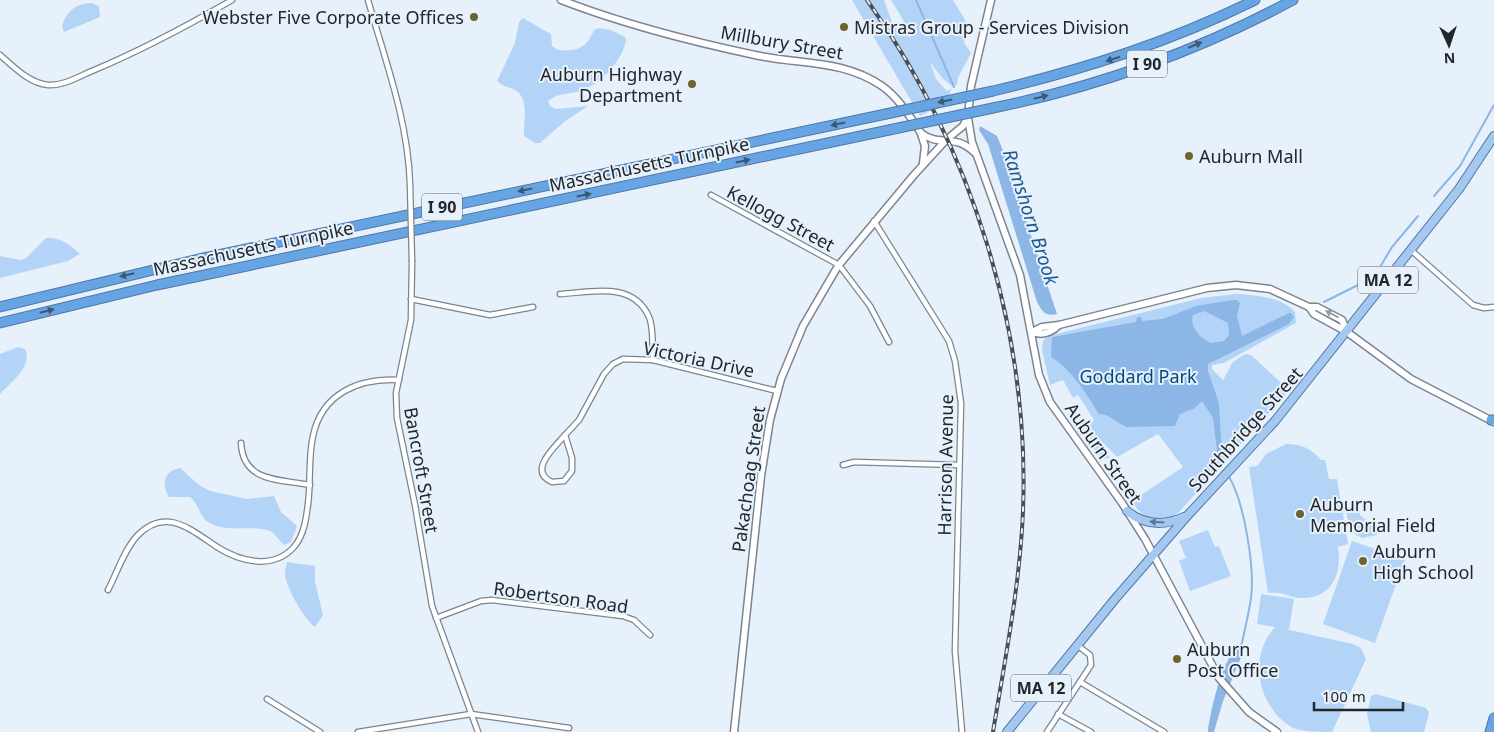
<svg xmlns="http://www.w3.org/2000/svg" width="1494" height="732" font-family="'Noto Sans',sans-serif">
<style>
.green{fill:#b4d4f7;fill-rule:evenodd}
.water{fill:#8bb6e5;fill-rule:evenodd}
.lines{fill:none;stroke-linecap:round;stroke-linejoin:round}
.stream{stroke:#8bb6e5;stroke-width:2}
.street-casing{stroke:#7c858e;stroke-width:7}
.secondary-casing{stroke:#7c858e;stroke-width:9}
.primary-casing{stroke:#4f78a3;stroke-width:10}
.highway-casing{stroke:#4f78a3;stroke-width:11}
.street{stroke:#fff;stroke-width:4.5}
.secondary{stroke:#fff;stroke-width:6}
.primary{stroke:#a4c8ef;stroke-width:8}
.highway{stroke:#67a4e4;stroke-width:9}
.rail-casing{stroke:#4b4f55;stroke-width:4}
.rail{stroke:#e7f1fc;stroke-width:2;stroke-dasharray:5.5;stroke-linecap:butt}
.street-bridge-casing{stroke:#7c858e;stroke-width:7;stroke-linecap:butt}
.highway-bridge-casing{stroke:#4f78a3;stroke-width:11;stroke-linecap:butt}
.street-bridge{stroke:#fff;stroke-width:4.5}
.highway-bridge{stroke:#67a4e4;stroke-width:9}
.oneway{fill:#3e5874}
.oneway2{fill:#9c9d9f}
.oneway3{fill:#64778c}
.poi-dot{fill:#6b6431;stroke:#e7f1fc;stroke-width:2}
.labels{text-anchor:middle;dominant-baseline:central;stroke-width:4;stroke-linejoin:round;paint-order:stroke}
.shield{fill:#e7f1fc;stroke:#5e6369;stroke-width:1}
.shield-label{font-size:16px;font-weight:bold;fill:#23262a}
.poi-label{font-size:18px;fill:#23262a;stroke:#e7f1fc;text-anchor:start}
.street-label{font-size:18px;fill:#23262a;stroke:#e7f1fc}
.park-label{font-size:18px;fill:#034780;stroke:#e7f1fc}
.water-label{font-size:19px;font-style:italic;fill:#1c5893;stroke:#e7f1fc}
</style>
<rect width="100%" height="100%" fill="#e7f1fc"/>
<g class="green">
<path d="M852 0H884L893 25 911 38 908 28 891 0H953L967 23 964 43 971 53 958 78 957 85 953 86 944 104 920 116ZM930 62 943 79 952 86 951 89 947 91 936 79Z"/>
<path d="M91 3 99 6 100 17 64 32 62 26C66 12 76 3 91 3Z"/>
<path d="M523 18 551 34 552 46 558 50C578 52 587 47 594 30L599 28 611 30 625 37 626 41C621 62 600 86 577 92 566 94 556 94 548 101L550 106 556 109 588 106 564 122 540 143H535L524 136C523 122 530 99 515 90 509 87 503 87 497 81L515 43 519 22Z"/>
<path d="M46 238C60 237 71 245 80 254L68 261 0 278V256L20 260 26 258Z"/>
<path d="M1236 294C1255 295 1282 297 1295 312L1296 323 1224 363 1212 365V369L1223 380 1233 362 1245 354 1251 355 1288 389 1287 393 1179 512C1163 525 1141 520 1132 501L1183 467 1158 434 1117 457 1088 427 1094 420 1078 395 1073 398 1063 380 1050 385 1042 350 1043 340 1052 335 1201 298Z"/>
<path d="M18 347 25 349C33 367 11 382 0 394V354Z"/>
<polygon points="1093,435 1110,458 1102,459 1084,437"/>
<path d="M1286 444C1301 444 1311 448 1321 460H1325L1329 479H1337L1348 544 1338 547C1342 573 1333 598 1302 598 1288 598 1286 591 1268 593L1249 467 1257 466 1266 454Z"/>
<path d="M180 468 199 485 210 491 247 499 274 496 281 512 297 526 291 542 284 545C280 542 275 533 270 531 249 524 228 534 208 522 199 516 199 504 190 497H169C161 484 164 471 180 468Z"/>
<polygon points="1346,508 1356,508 1361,516 1377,528 1377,535 1362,538 1349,530"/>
<polygon points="1208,530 1215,547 1219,546 1231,576 1190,591 1179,561 1186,558 1179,541"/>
<polygon points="1352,541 1405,559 1375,643 1323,624"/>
<path d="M287 562 315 566V582L323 615 315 627C305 621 286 587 285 575 285 571 286 566 287 562Z"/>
<path d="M1261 594 1294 599 1289 629H1285L1353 644 1361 648 1366 659 1332 732C1319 732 1305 732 1293 728 1258 708 1247 657 1275 627L1257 624Z"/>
<polygon points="1376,694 1426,708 1429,713 1424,732 1371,732 1367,714 1371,696"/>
</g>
<g class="water">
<path d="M980 126 997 136 1002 148 1057 314C1045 317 1042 311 1037 302L988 144 979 130Z"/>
<path d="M1232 300H1237L1240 303 1237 316 1242 336 1289 313H1291L1294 317 1289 324 1208 364V371L1219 403 1222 457 1224 459 1219 468 1213 418 1202 401 1195 408 1180 414 1175 426 1126 427 1106 415 1099 414C1085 392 1073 371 1051 357L1052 337 1136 322 1137 317H1141L1142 321 1163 319 1196 306ZM1204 311 1228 323 1229 335 1224 341 1210 343C1200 337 1189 327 1193 315Z"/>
<path d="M1243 642 1242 655 1223 701 1214 732H1208C1210 712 1224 650 1243 642Z"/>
</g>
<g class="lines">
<g class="stream">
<polyline points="916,0 954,87"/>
<polyline points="1434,196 1460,166 1494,105"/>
<polyline points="1324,302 1374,277 1392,247 1418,216"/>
<path d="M1228 475C1244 500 1255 568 1251 598 1249 613 1245 628 1242 643"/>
</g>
<g class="street-casing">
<g id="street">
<path d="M368 0C385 60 408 120 410 184"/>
<path d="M0 55C14 67 29 83 48 85 63 86 78 77 92 71 140 51 187 26 232 0"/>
<polyline points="711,195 839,265 870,306 889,342"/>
<polyline points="874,221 949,341 955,361 961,403 955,651 962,732"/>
<polyline points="1412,251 1473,305 1484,308 1494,307"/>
<polyline points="412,262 411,320 396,393 397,418 415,505 432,606 478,732"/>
<path d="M560 294C592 292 633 281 649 317 654 328 652 348 653 360"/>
<polyline points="411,299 490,315 533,307"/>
<path d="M565 435 572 458V471L564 481 552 482C527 471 555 447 565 435L567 433 579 420 604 374 613 364 623 359 653 360 777 391"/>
<path d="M241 443C243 483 280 479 310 485"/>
<polyline points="843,465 854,462 958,465"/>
<path d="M108 590C117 573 124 550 137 536 166 506 191 530 217 547 241 562 273 570 294 547 304 535 306 520 308 504 311 482 308 458 313 436 322 393 359 378 399 380"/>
<polyline points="436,618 481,601 492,600 623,616 634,620 650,635"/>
<polyline points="1080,682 1164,732"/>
<polyline points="267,699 320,732"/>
<polyline points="1058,714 1091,732"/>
<polyline points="358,732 471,714 569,728"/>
<polyline points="1047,732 1091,665 1090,655 1077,645"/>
</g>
</g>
<g class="secondary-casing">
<g id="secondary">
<path d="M561 0C623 24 689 41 755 55 800 65 842 59 882 86 899 98 910 117 921 133 940 148 954 132 975 153"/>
<polyline points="968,118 972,142 1020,275 1039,375 1050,402 1122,503 1145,539 1219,678 1249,712 1277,732"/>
<polyline points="921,134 925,146 923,163"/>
<polyline points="1309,307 1317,307 1342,320 1347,332"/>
<polyline points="1032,332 1042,327 1059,325 1207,288 1236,285 1270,289 1309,307 1314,314 1347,332 1411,379 1494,422"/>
<path d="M1032 332C1043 336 1051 333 1059 325"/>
<polyline points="734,732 761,476 770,420 781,379 803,326 838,266 914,175 946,140 963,126 968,116 971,86 991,0"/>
</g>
</g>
<g class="primary-casing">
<g id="primary">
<path d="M1127 511C1144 525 1164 526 1184 517"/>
<polyline points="1007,732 1115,599 1188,515 1275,421 1459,189 1494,136"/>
</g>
</g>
<g class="highway-casing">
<g id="highway">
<path d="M993 91C1085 69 1170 42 1255 0"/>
<path d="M993 108C1097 87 1200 50 1293 0"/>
<polyline points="0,307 199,259 886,114"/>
<polyline points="0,323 157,285 889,130"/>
<polyline points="1491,420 1494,420"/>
<polyline points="1490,732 1494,718"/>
</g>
</g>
<use href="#street" class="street"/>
<use href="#secondary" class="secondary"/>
<use href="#primary" class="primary"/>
<use href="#highway" class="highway"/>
<g class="rail-casing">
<path id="rail" d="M867 0C971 146 1030 331 1023 511 1020 585 1005 659 993 732"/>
</g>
<use href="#rail" class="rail"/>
<g class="street-bridge-casing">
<polyline id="street-bridge" points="410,184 412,262"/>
</g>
<g class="highway-bridge-casing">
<g id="highway-bridge">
<polyline points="886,114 993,91"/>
<polyline points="889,130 993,108"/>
</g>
</g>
<use href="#street-bridge" class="street-bridge"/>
<use href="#highway-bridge" class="highway-bridge"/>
</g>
<defs><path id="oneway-solid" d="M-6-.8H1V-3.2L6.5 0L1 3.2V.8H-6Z" transform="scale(1.25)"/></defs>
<g class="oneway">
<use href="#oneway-solid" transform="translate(1195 45) rotate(-22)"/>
<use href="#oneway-solid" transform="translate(1113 59) rotate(162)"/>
<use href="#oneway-solid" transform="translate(1041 97) rotate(-14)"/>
<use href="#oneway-solid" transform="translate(945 101) rotate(168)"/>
<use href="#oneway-solid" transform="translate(838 124) rotate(168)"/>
<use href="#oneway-solid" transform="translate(743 161) rotate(-12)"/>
<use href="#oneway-solid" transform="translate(525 190) rotate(168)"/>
<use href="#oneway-solid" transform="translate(584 195) rotate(-11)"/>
<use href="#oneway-solid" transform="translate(127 275) rotate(167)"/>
<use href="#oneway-solid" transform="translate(47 311) rotate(-14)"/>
</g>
<use class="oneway2" href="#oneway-solid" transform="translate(1332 314) rotate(-152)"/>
<use class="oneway3" href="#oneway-solid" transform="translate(1157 522) rotate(-177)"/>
<g class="poi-dot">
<circle cx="474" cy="17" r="5"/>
<circle cx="844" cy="27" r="5"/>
<circle cx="692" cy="84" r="5"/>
<circle cx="1189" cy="156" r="5"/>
<circle cx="1300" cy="514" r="5"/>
<circle cx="1363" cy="561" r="5"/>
<circle cx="1177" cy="659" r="5"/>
</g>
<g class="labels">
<g class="shield">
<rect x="1127" y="50.5" width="40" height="27" rx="4"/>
<rect x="422" y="193.5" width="40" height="27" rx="4"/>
<rect x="1358" y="266.5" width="60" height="27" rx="4"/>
<rect x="1011" y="674.5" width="60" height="27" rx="4"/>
</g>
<g class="shield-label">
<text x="1147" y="64">I 90</text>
<text x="442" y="207">I 90</text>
<text x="1388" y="280">MA 12</text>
<text x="1041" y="688">MA 12</text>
</g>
<g class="poi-label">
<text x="464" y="17" text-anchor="end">Webster Five Corporate Offices</text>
<text x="854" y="27">Mistras Group - Services Division</text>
<text x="682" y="74" text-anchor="end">Auburn Highway<tspan x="682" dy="21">Department</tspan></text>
<text x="1199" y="156">Auburn Mall</text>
<text x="1310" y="504">Auburn<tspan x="1310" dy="21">Memorial Field</tspan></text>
<text x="1373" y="551">Auburn<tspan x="1373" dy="21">High School</tspan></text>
<text x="1187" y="649">Auburn<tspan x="1187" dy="21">Post Office</tspan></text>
</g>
<g class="street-label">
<text transform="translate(782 42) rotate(10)">Millbury Street</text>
<text transform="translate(649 164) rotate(-12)">Massachusetts Turnpike</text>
<text transform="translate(781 218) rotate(28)">Kellogg Street</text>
<text transform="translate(253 248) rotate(-12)">Massachusetts Turnpike</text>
<text transform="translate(699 359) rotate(12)">Victoria Drive</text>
<text transform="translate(1245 429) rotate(-48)">Southbridge Street</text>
<text transform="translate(1104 453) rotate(55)">Auburn Street</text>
<text transform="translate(945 465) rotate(-89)">Harrison Avenue</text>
<text transform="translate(422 470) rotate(80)">Bancroft Street</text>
<text transform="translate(748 479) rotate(-82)">Pakachoag Street</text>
<text transform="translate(561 597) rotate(8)">Robertson Road</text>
</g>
<g class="park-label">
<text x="1138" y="376">Goddard Park</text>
</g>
<g class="water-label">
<text transform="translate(1031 217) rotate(72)">Ramshorn Brook</text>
</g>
</g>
<g transform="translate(1449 45) rotate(177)" stroke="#e7f1fc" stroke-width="4" paint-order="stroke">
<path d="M0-4L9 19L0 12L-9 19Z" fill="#23262a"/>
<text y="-8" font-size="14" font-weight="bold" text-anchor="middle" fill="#23262a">N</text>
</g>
<path d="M1314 702v8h89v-8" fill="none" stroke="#23262a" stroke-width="2.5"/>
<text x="1322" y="702" font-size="15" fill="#23262a" stroke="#e7f1fc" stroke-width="4" paint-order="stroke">100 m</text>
</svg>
